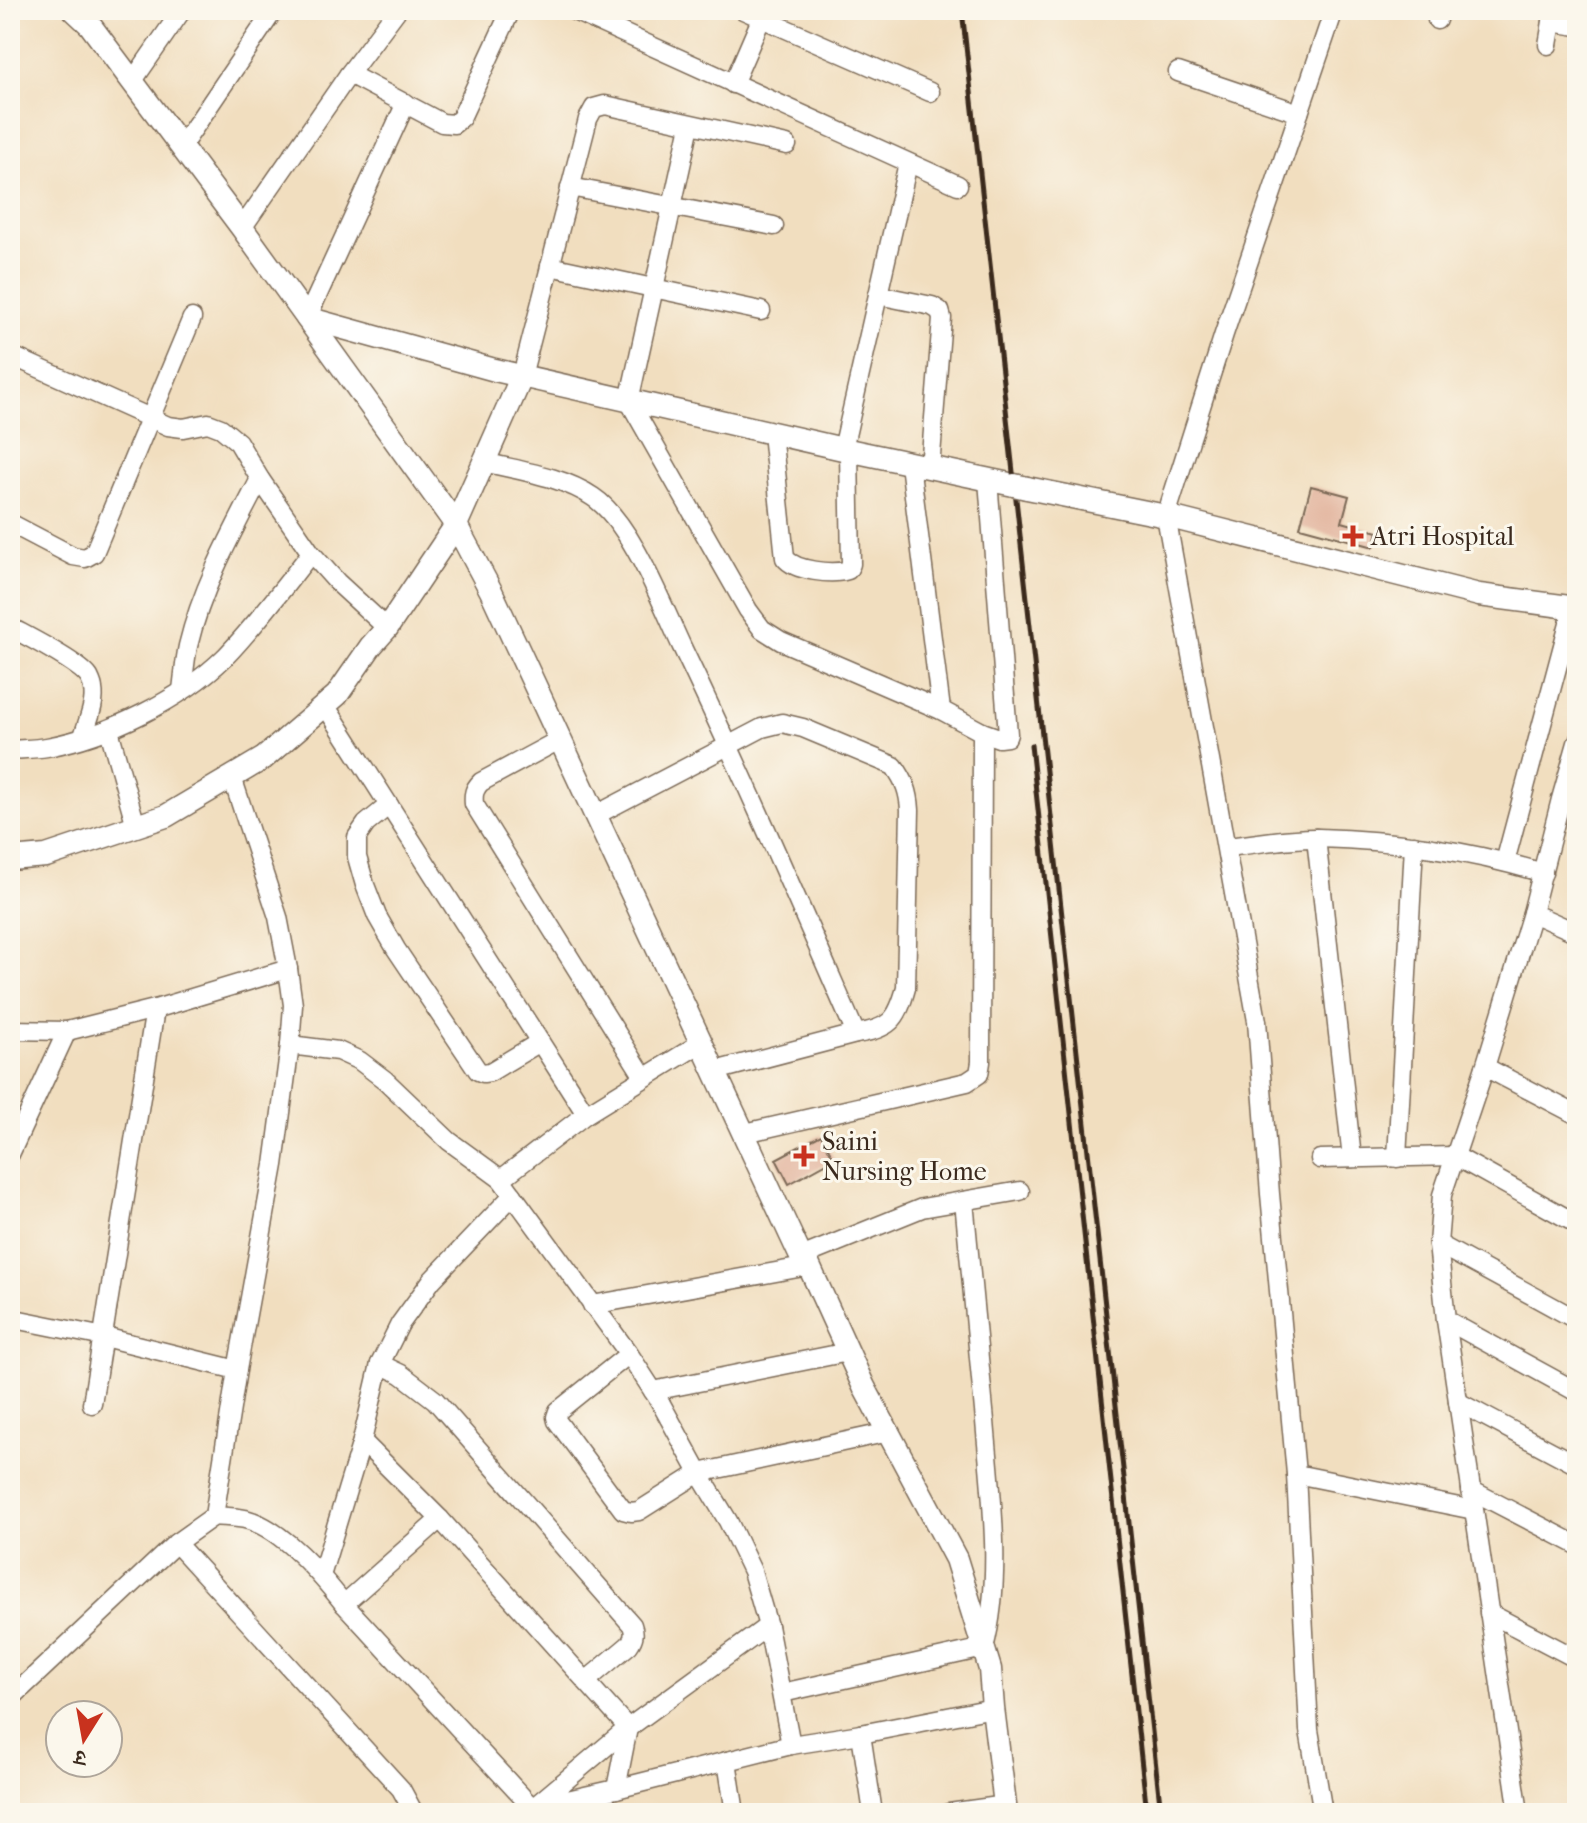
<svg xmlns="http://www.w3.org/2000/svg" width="1587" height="1823" font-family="'IM FELL French Canon','Noto Serif Devanagari',serif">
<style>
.building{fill:#e2b39c}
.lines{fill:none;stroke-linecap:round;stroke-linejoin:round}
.minor-casing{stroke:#7b6956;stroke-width:21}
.tertiary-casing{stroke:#7b6956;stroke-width:25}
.minor{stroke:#fff;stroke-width:18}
.tertiary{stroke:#fff;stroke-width:22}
.rail{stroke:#3b2a1e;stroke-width:5}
.tertiary-bridge-casing{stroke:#7b6956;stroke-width:25;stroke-linecap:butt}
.tertiary-bridge{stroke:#fff;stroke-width:22}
.poi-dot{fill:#c8321e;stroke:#fbf7ec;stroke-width:3}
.labels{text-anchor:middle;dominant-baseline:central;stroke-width:6;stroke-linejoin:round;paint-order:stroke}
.poi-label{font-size:26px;fill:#3b2a1e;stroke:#fbf7ec;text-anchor:start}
</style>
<rect width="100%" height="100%" fill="#fbf7ec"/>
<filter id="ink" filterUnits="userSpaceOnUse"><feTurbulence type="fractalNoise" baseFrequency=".0125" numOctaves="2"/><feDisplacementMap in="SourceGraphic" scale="16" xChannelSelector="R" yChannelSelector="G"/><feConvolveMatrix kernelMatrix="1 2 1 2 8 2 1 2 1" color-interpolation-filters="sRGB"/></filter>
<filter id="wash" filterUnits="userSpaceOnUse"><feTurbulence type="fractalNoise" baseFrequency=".006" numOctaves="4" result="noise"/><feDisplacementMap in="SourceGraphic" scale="32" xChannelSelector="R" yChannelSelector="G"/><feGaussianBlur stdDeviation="1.8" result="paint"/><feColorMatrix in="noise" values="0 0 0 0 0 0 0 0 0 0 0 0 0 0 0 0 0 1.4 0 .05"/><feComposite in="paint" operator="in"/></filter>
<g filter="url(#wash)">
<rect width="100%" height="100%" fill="#f1debf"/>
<g id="blocks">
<g class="building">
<polygon points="1311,486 1349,496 1342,522 1378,532 1374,547 1300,527"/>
<polygon points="821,1135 834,1159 789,1184 776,1159"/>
</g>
</g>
</g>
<g filter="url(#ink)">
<use href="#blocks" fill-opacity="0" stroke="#7b6956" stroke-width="2"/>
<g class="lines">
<g class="minor-casing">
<g id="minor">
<polyline points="572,10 958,185"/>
<polyline points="743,10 930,92"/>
<polyline points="1437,20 1439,10"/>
<polyline points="1552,22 1577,26"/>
<polyline points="1548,45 1554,10"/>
<polyline points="1178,72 1299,113"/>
<polyline points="349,74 442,123 454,124 461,118 511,10"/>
<polyline points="132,82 182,10"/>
<polyline points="733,84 765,10"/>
<polyline points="690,125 629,401 748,610 762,629 781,641 941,710 982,732 981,1062 979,1074 967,1082 745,1133"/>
<polyline points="181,147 274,10"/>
<polyline points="570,187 774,226"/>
<polyline points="242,228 349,74 397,10"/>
<polyline points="550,266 761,311"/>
<polyline points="878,295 932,306 940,311 942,318 930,468"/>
<polyline points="307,318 406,103"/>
<polyline points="10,355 168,426 183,428 208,423 221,428 238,442 260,479 311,553 337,582 387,628"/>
<polyline points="522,376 588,119 594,108 605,105 787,145"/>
<path d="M772 433 785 558C795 571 832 575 848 570L851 564 849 451"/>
<polyline points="843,449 908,163"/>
<path d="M484 462C520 471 562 476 593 497 631 522 662 605 682 647 743 774 799 904 856 1034"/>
<polyline points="910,464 941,710"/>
<polyline points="10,523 73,556 85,558 94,553 192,318"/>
<path d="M10 627C28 637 78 662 89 677 90 679 93 686 93 689 96 704 87 722 83 737"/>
<path d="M182 690C184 675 185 660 188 646 202 587 232 533 260 479"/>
<polyline points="325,705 586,1114"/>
<polyline points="109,730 136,826"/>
<polyline points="982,732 999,738 1007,737 1008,734 988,480"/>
<path d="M559 740 481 782C474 789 473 794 474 804L644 1077"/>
<path d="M10 750C22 749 35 749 47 747 107 736 181 700 225 657 256 625 283 588 311 553"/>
<polyline points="389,805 366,824 357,837 357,857 365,885 377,916 396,949 478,1071 483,1073 490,1072 540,1042"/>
<path d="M594 816 762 728 782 723 803 728 894 766C905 781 909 792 910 810L906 988C897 1021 890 1028 856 1034L715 1071"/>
<polyline points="1316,838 1352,1158"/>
<path d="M1227 847C1257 844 1289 837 1319 838 1394 840 1471 851 1543 873"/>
<polyline points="1505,862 1573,608"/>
<polyline points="1532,913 1577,933"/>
<polyline points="10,1030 67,1031 155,1009 288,969"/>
<polyline points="290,1045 338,1051 360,1061 385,1080 449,1141 501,1179 629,1354 659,1400 699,1473 728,1521 752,1571 768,1626 791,1745"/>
<polyline points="1485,1067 1577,1115"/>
<polyline points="10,1154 67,1031"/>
<polyline points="1397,1158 1414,845"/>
<polyline points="1320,1159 1455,1156 1577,1224"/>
<polyline points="501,1179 586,1114 701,1043"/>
<polyline points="1438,1244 1577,1320"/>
<polyline points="801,1257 922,1208 1020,1191"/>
<polyline points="592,1305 809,1266"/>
<polyline points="10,1318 104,1337 237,1370"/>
<polyline points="1446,1320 1577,1392"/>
<polyline points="629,1354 558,1411 556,1417 557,1421 623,1510 631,1512 639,1511 699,1473 889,1432"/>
<path d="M380 1364 401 1374 435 1400 632 1625C635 1633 634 1638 629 1645L586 1681"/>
<polyline points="653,1391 848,1352"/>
<polyline points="1458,1402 1577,1465"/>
<polyline points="92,1404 155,1009"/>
<polyline points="362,1441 440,1519 628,1728 616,1789"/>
<polyline points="1296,1474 1474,1510"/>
<polyline points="1471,1490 1577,1545"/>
<path d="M214 1516C224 1517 235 1517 245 1519 282 1528 321 1575 344 1604L537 1813"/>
<polyline points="176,1543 401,1789 414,1813"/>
<polyline points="321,1576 362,1441 380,1364 400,1324 432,1280 513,1195"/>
<polyline points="344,1604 440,1519"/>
<polyline points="1489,1613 1577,1659"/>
<path d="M782 1693 984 1648C1003 1577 991 1494 985 1421 978 1348 971 1274 964 1201"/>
<polyline points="10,1699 176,1543 214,1516 237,1370 274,1165 290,1045 293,1005 288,969 278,917 232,777"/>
<polyline points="861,1734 873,1813"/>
<polyline points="727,1761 735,1813"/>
<polyline points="534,1807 628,1728 768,1626"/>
<polyline points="532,1808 616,1789 791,1745 861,1734 993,1708"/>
<polyline points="949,1813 1006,1805"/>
<polyline points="1323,1813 1309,1730 1296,1474 1270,1194 1257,1021 1166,516 1224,334 1334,10"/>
<polyline points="1519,1813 1446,1320 1438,1244 1442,1195 1485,1067 1532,913 1561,799 1577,743"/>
</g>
</g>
<g class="tertiary-casing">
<g id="tertiary">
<polyline points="74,10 90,25 242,228 456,525 491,591 801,1257 809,1266 864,1387 956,1559 990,1669 993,1708 1006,1813"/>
<polyline points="307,318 495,370 843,449 1014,485"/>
<polyline points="1027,488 1166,516 1479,595 1577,608"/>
<polyline points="10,859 46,856 166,816 264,758 337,695 371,646 387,628 456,525 522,376"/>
</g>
</g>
<use href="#minor" class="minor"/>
<use href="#tertiary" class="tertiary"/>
<g class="rail">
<polyline points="962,10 1161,1813"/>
<polyline points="1031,745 1147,1813"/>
</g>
<g class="tertiary-bridge-casing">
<polyline id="tertiary-bridge" points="1014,485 1027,488"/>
</g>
<use href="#tertiary-bridge" class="tertiary-bridge"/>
</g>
</g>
<g class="poi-dot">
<path d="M1349 524h8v8h8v8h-8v8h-8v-8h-8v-8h8z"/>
<path d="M800 1144h8v8h8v8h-8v8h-8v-8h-8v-8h8z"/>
</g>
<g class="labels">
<g class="poi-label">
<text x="1371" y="536">Atri Hospital</text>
<text x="822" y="1141">Saini<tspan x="822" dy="30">Nursing Home</tspan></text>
</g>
</g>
<rect width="1587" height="1823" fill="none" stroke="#fbf7ec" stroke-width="40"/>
<g transform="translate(84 1739) rotate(191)"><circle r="38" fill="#fbf7ec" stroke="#aea59a" stroke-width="2"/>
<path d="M0-6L14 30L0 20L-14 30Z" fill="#c8321e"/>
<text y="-12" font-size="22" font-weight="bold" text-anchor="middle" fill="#3b2a1e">उ</text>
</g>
</svg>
